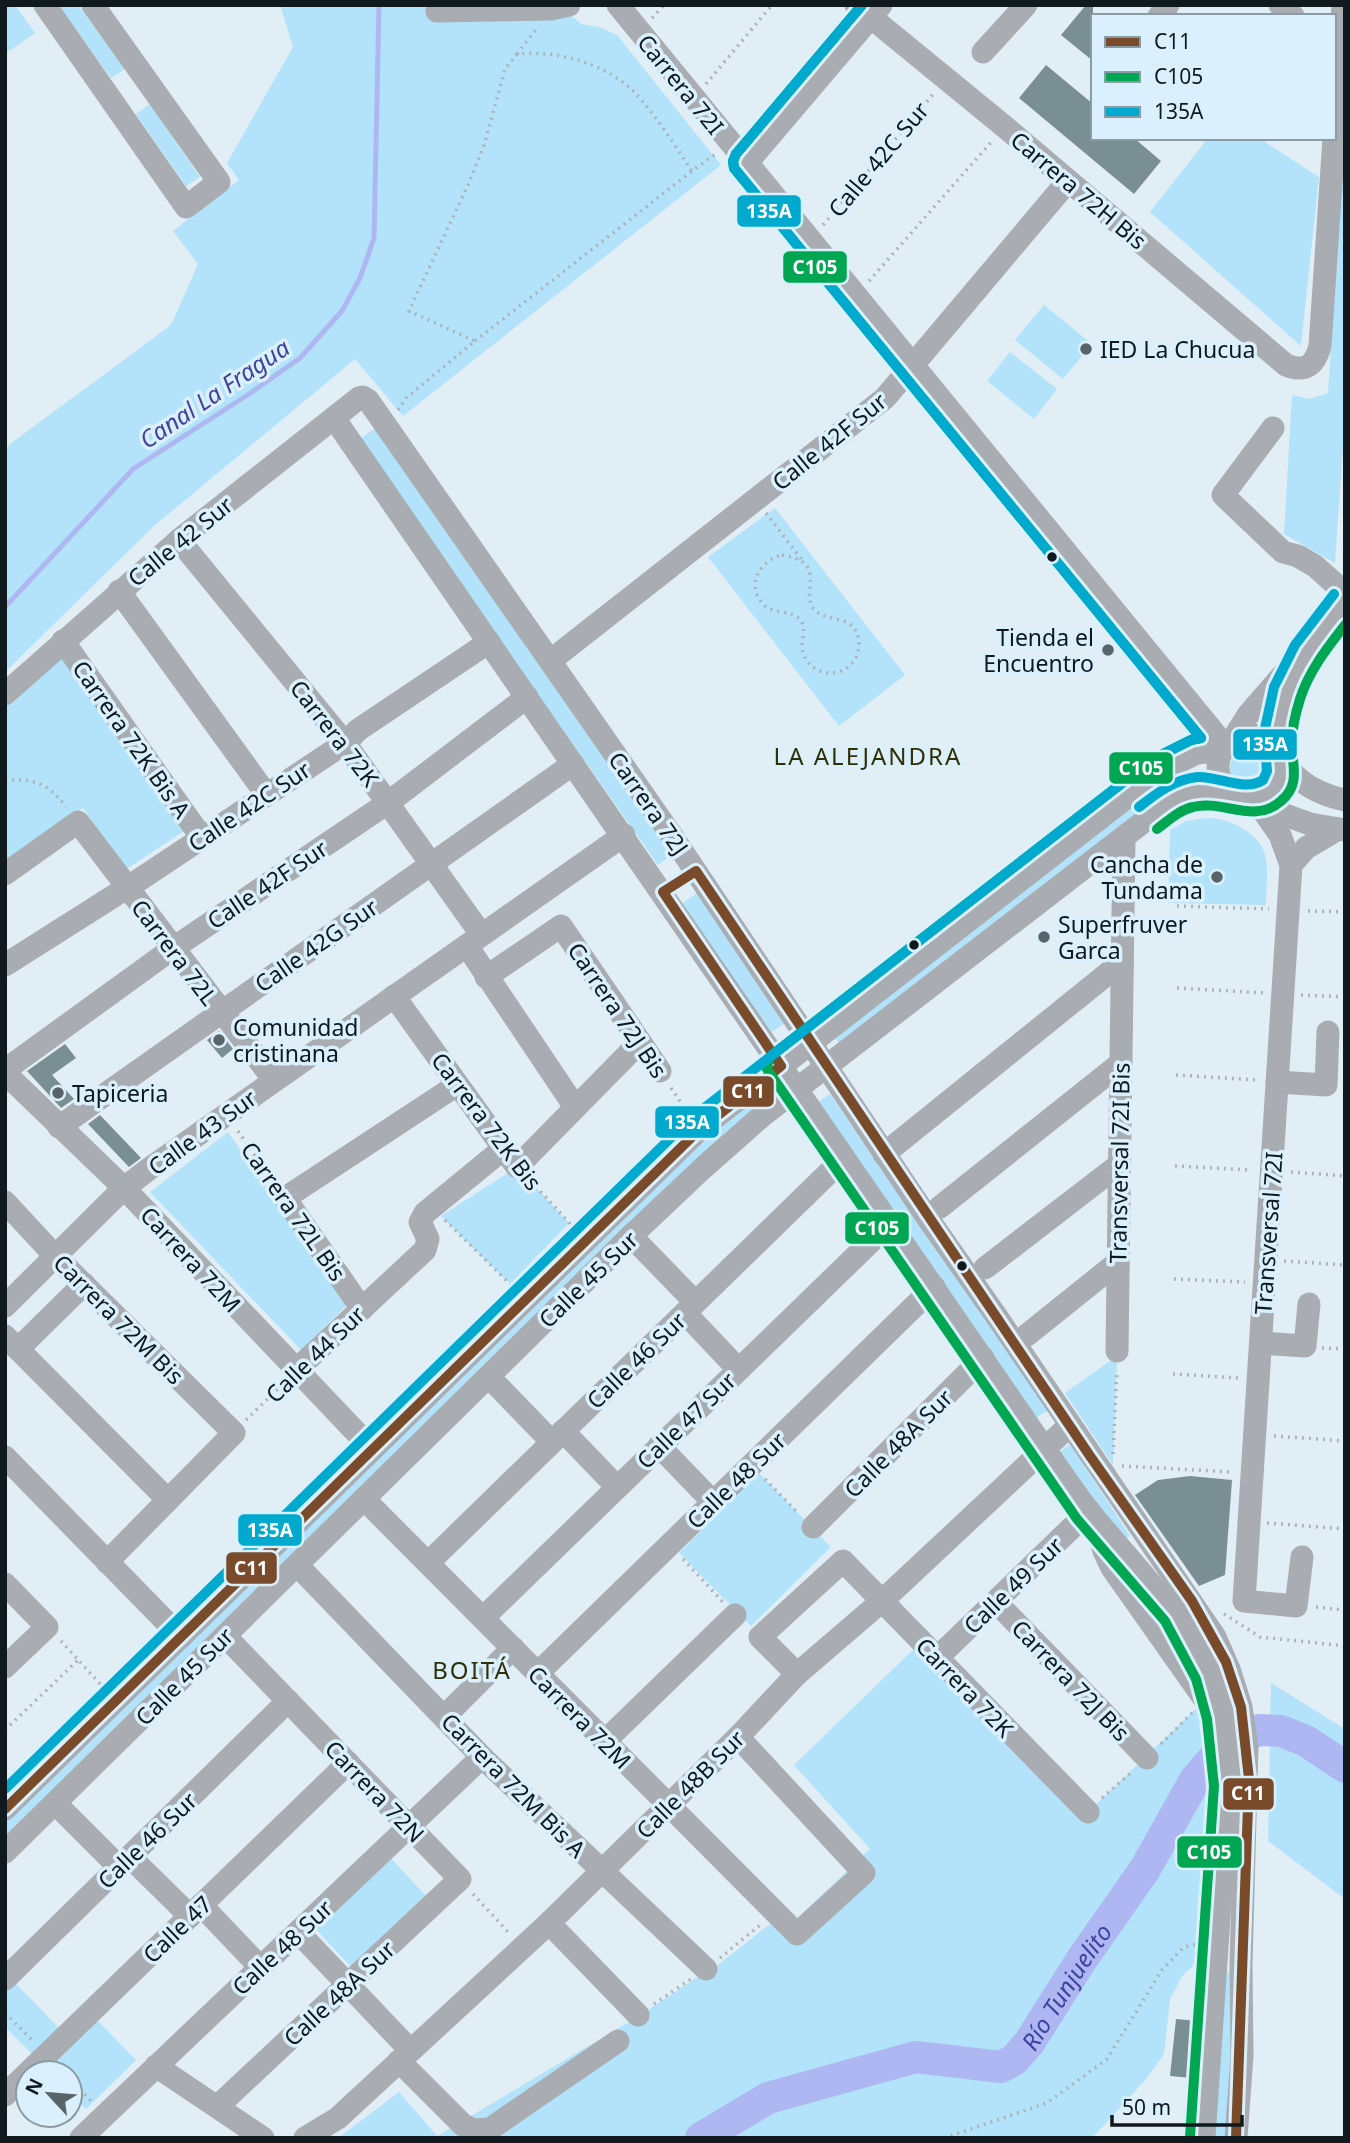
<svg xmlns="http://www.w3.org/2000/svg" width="1350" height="2143" font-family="'Noto Sans',sans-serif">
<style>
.green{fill:#b3e3fa}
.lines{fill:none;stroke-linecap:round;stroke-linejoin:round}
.stream{stroke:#aeb7f2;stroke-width:5}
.river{stroke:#aeb7f2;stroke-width:32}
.building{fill:#7a8f94}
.path{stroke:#acb2b7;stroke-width:3.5;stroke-dasharray:2 5;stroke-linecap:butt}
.minor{stroke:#a9adb2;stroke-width:23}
.bus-1-casing{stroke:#daf1fd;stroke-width:16}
.bus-2-casing{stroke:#daf1fd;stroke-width:16}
.bus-3-casing{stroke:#daf1fd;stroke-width:16}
.bus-1{stroke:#7a4b2a;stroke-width:10}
.bus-2{stroke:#00a651;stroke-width:10}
.bus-3{stroke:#00a9ce;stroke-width:10}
.poi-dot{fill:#596469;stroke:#daf1fd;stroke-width:2.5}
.bus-dot{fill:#0f191e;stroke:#daf1fd;stroke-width:2.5}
.labels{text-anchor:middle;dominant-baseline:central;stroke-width:7;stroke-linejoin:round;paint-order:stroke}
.street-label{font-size:23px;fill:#0f191e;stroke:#daf1fd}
.poi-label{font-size:23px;fill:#0f191e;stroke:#daf1fd;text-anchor:start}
.water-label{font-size:24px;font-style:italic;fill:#42429f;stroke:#daf1fd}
.neighbourhood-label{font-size:24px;letter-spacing:2px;fill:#312f04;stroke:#daf1fd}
.line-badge{stroke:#daf1fd;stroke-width:2.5}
.badge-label{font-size:19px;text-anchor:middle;font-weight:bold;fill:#fff}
</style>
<rect width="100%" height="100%" fill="#e2eef5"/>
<g class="green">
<polygon points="5,5 15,5 35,33 5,54"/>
<polygon points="58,5 78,5 125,69 111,78"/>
<polygon points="280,5 559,5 581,24 599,27 617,35 721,165 403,416 355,359 154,526 5,672 5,451 10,444 171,325 198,264 173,231 239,180 227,163 293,47"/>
<polygon points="150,104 200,177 186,186 136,114"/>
<polygon points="1345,129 1345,415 1335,563 1284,534 1292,395 1309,399 1328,393"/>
<polygon points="1208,138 1259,138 1319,177 1301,346 1150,212"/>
<polygon points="1044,305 1092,344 1063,379 1015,340"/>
<polygon points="1010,352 1057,389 1034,419 987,381"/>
<polygon points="375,428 674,853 658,865 359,440"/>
<polygon points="775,508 905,675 839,726 708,557"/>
<polygon points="62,658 187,829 125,870 83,808 5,861 5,708"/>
<circle cx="1249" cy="768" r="19"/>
<polygon points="1154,785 1161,794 842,1047 835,1038"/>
<path d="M1206 818C1221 818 1229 821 1242 828 1275 847 1266 872 1266 905L1168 903 1170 830 1186 821Z"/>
<polygon points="697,893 785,1023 769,1034 680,905"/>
<polygon points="774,1083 779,1090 496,1353 5,1836 5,1822 639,1202 721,1126"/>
<polygon points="830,1094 1048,1410 1036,1418 818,1102"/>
<polygon points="228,1132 348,1304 301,1350 150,1192"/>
<polygon points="517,1167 569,1223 510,1284 441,1216"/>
<polygon points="1117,1356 1113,1465 1065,1393"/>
<polygon points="1070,1444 1130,1536 1125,1540 1056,1455"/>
<polygon points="759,1473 831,1547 751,1626 679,1553"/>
<polygon points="919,1644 1088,1812 1206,1699 1211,1715 1216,1792 1202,1958 1183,1975 1170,1999 1164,2054 1147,2078 1092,2138 338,2138 399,2092 437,2136 639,2016 699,1976 701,1978 770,1924 782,1933 870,1849 794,1765"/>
<polygon points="1271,1683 1345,1729 1345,1899 1268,1841"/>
<polygon points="385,1852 428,1898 353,1969 310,1923"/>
<polygon points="1235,1972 1228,2138 1213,2138 1225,1973"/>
<polygon points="15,1983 66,2035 90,2013 136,2060 86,2109 70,2093 70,2073 51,2073 5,2027 5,1992"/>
</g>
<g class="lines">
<polyline class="stream" points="5,607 133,469 249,394 300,358 342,311 360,278 374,238 379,5"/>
<path class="river" id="s1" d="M701 2138 768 2098 916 2057 1001 2067 1014 2060 1029 2043 1082 1959 1145 1869 1195 1780 1221 1750 1241 1736 1260 1730 1281 1731 1306 1741 1345 1767"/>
</g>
<g class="building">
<polygon points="1086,5 1093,5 1093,61 1061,35"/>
<polygon points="1046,65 1093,104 1093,138 1134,138 1161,161 1134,194 1019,98"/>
<polygon points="219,1031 233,1049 222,1058 207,1040"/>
<polygon points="65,1044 76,1058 52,1075 74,1099 61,1108 27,1071"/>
<polygon points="100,1115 141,1158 129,1167 88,1124"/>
<polygon points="1190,1476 1232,1480 1225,1575 1199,1586 1135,1495 1158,1480"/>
<polygon points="1176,2019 1198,2021 1192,2078 1170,2076"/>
</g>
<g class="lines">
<g class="path">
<polyline points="652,18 664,5"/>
<polyline points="517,54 537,28"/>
<polyline points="706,84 772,5"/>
<polyline points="823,225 935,92"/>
<polyline points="869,281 993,140"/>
<polyline points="475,341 692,171"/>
<path d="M398 410 406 398 475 341 409 311 468 185 484 145 505 69 517 54C559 50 608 64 637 95 658 118 675 146 692 171L717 153"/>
<polyline points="766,513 802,560"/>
<path d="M782 555C828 562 801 590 813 608 825 625 859 611 859 645 859 652 856 659 851 664 846 670 839 672 832 673 817 674 804 663 802 648 802 639 806 629 801 621 793 609 773 615 763 604 745 584 761 560 782 555Z"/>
<path d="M5 780C34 778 49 784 66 807"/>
<polyline points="1177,906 1269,909"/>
<polyline points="1308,911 1345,912"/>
<polyline points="1177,988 1266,993"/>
<polyline points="1301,995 1345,997"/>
<polyline points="1176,1075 1258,1080"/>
<polyline points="671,1088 688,1113"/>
<polyline points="238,1131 273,1182"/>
<polyline points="1175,1166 1252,1170"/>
<polyline points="1291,1172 1345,1176"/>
<polyline points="531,1181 573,1227"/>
<polyline points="445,1220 512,1286"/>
<polyline points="1284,1261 1345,1265"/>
<polyline points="1174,1279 1245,1282"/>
<polyline points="1322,1348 1345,1349"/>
<polyline points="1173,1374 1240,1378"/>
<polyline points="246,1420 283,1384"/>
<polyline points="1274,1436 1345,1441"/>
<polyline points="1113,1454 1117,1370"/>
<polyline points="1122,1466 1233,1472"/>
<polyline points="765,1479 799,1514"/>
<polyline points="1267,1523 1345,1529"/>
<polyline points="683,1559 723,1602"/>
<polyline points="1316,1607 1345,1610"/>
<polyline points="1224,1614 1260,1637 1345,1646"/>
<polyline points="61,1641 103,1687"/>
<polyline points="5,1730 78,1660"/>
<polyline points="1161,1744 1193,1712"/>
<polyline points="1102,1798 1133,1771"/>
<polyline points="473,1894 510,1934"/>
<polyline points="720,1958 760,1925"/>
<polyline points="654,2004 691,1979"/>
<polyline points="5,2013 33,2041"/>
<polyline points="70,2079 93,2103"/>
<polyline points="944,2138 1047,2103 1107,2059 1162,1970 1184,1947 1199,1944"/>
</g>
<g class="minor">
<polyline points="45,5 186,207 219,182 93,5"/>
<polyline points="618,5 1225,746"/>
<path d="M856 5 1005 127 1286 365C1306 373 1315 365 1320 346L1334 138"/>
<polyline points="1280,5 1293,16"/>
<polyline points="437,11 551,9 569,5"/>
<polyline points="1159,16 1168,5"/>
<polyline points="983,52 1026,5"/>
<polyline points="1334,132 1343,5"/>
<polyline points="747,163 881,5"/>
<path d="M334 418 1044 1448C1062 1473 1078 1499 1098 1522 1148 1582 1202 1632 1222 1712 1228 1736 1228 1761 1228 1786L1204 2138"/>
<polyline points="1273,428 1223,495 1283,552 1298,556 1315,566 1345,593"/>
<polyline points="179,540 345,743 481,934"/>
<polyline points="119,591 266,794"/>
<polyline points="63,641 202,838"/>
<polyline points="550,661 885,398 1068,181"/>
<polyline points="5,694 179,540 359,398 363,397 368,400 670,833 927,1217 997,1317 1215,1637 1229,1669 1241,1707 1247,1747 1241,1966 1242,2056 1236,2138"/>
<circle cx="1250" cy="767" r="32"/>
<polyline points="1233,739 1248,715 1345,603"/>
<polyline points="1278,751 1283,709 1298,666"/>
<path d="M1282 761C1299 783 1317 794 1345 800"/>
<polyline points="1258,805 1310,824 1345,830"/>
<polyline points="1259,805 1280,835 1291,865 1244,1601 1296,1606 1302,1557"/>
<polyline points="1291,865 1306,848 1338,829"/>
<polyline points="5,874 78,822 274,1080"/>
<polyline points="467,946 575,1107"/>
<polyline points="5,965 139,880 345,743 358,730 489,642"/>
<polyline points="486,977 561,926 660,1071"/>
<polyline points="394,996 517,1167 640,1042"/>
<polyline points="5,1070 172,949 389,802 527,697"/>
<polyline points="5,1073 124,1188 372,1449"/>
<polyline points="1277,1082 1326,1085 1328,1032"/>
<polyline points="59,1127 573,764"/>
<polyline points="884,1154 1122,962"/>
<polyline points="5,1202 56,1257 234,1433 107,1562"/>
<polyline points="940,1207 1121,1063"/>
<polyline points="631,1236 695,1302"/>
<polyline points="985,1268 1120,1164"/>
<polyline points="5,1306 124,1188 149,1169 624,835"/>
<polyline points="362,1309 285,1198 457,1085"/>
<polyline points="685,1313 738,1369"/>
<polyline points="1027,1335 1118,1262"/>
<polyline points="5,1336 168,1500"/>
<polyline points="1261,1343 1305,1346 1309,1304"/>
<polyline points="18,1349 84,1284"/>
<polyline points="1117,1351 1124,838"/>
<polyline points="296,1370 425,1250 428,1239 420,1222 425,1213 503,1149"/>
<polyline points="489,1377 552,1442"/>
<polyline points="563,1431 617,1487"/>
<polyline points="659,1446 713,1502"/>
<polyline points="5,1457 181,1637"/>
<polyline points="364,1499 797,1934 864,1873 738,1737"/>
<polyline points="813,1527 983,1358"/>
<polyline points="1097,1528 1104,1551 1112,1568 1205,1700"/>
<polyline points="428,1563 844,1158"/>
<polyline points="297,1565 482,1757 706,1969"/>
<polyline points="5,1584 47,1627 5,1667"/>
<polyline points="996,1602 1147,1758"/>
<polyline points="483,1618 890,1223"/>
<polyline points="937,1658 1089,1511"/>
<polyline points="538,1673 934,1287"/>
<polyline points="797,1674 760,1637 843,1561 1088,1812"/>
<polyline points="444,1717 513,1648"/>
<polyline points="604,1742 735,1615"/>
<polyline points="55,1803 119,1867"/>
<polyline points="5,1809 699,1130 1162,770 1197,753 1222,750"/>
<path d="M5 1852 631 1236 703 1168 762 1116 1164 806C1186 791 1206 788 1232 794"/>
<polyline points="130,1857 190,1916"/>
<polyline points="201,1905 260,1967"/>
<polyline points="549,1923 638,2015"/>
<polyline points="298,1932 410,2050"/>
<polyline points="5,1979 288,1701"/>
<polyline points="399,2061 463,2125 474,2130 490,2129 618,2041"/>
<polyline points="156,2066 263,2138"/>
<polyline points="5,2095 348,1763"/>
<polyline points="218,2106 460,1879 225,1636"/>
<polyline points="81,2138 482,1757"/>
<polyline points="305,2138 338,2118 549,1923 738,1737 797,1674 882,1601 1070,1425"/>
</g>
<g class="bus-1-casing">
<polyline id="bus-1" points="5,1809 699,1130 781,1066 663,892 696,871 1090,1456 1192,1601 1226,1662 1241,1707 1249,1779 1236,2138"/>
</g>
<g class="bus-2-casing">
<g id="bus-2">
<polyline points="862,5 736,154 733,161 734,168 1201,738 1191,740 1153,759 772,1055 768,1062 767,1069 1077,1519 1165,1621 1196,1679 1207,1719 1214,1786 1190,2137"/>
<path d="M1157 829C1168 821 1179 810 1193 807 1223 799 1254 825 1281 801 1302 784 1291 763 1292 741 1292 727 1296 712 1300 699 1309 671 1327 648 1345 625"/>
</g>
</g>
<g class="bus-3-casing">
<g id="bus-3">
<path d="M1139 807C1157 793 1175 779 1198 777 1218 776 1245 792 1263 780L1267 771 1264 733 1274 687 1295 645 1334 594"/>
<polyline points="5,1789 689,1120 1153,759 1191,740 1201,738 734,168 733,161 736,154 862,5"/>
</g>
</g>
<use href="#bus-1" class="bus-1"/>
<use href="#bus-2" class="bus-2"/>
<use href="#bus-3" class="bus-3"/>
</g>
<g class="poi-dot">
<circle cx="1086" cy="349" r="7"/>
<circle cx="1108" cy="650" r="7"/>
<circle cx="1217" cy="877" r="7"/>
<circle cx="1044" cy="937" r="7"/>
<circle cx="219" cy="1040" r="7"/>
<circle cx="58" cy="1093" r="7"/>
</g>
<g class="bus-dot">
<circle cx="1052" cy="557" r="6"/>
<circle cx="914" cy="945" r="6"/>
<circle cx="962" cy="1266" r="6"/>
</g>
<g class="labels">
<g class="street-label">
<text transform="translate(681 84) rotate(51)">Carrera 72I</text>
<text transform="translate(878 159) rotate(-50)">Calle 42C Sur</text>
<text transform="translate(1079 190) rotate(40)">Carrera 72H Bis</text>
<text transform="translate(829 441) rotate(-39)">Calle 42F Sur</text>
<text transform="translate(180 541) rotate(-39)">Calle 42 Sur</text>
<text transform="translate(335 733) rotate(52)">Carrera 72K</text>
<text transform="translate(132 739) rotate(55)">Carrera 72K Bis A</text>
<text transform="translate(649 803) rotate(55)">Carrera 72J</text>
<text transform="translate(249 806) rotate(-34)">Calle 42C Sur</text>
<text transform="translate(267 884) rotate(-34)">Calle 42F Sur</text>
<text transform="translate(316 945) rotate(-35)">Calle 42G Sur</text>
<text transform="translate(175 952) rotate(53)">Carrera 72L</text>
<text transform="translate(618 1010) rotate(56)">Carrera 72J Bis</text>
<text transform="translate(487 1121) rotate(53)">Carrera 72K Bis</text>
<text transform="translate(202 1132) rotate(-36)">Calle 43 Sur</text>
<text transform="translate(1119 1163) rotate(-89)">Transversal 72I Bis</text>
<text transform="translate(294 1211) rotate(55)">Carrera 72L Bis</text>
<text transform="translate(1268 1233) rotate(-86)">Transversal 72I</text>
<text transform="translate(191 1259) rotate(47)">Carrera 72M</text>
<text transform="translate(588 1279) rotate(-44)">Calle 45 Sur</text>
<text transform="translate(119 1319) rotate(45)">Carrera 72M Bis</text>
<text transform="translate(315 1354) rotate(-44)">Calle 44 Sur</text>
<text transform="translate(636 1360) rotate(-44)">Calle 46 Sur</text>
<text transform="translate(686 1420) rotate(-44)">Calle 47 Sur</text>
<text transform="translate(898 1443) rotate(-45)">Calle 48A Sur</text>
<text transform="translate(736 1480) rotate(-44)">Calle 48 Sur</text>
<text transform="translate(1013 1585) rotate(-44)">Calle 49 Sur</text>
<text transform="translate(184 1676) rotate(-45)">Calle 45 Sur</text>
<text transform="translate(1071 1680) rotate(46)">Carrera 72J Bis</text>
<text transform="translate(965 1687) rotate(46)">Carrera 72K</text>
<text transform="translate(580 1717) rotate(45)">Carrera 72M</text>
<text transform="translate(690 1784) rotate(-45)">Calle 48B Sur</text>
<text transform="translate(514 1785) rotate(45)">Carrera 72M Bis A</text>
<text transform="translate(375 1791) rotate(46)">Carrera 72N</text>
<text transform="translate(147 1840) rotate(-44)">Calle 46 Sur</text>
<text transform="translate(177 1929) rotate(-44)">Calle 47</text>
<text transform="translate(282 1947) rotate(-43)">Calle 48 Sur</text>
<text transform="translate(339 1993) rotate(-43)">Calle 48A Sur</text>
</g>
<g class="poi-label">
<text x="1100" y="349">IED La Chucua</text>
<text x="1094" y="637" text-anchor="end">Tienda el<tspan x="1094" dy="26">Encuentro</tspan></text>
<text x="1203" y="864" text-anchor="end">Cancha de<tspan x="1203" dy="26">Tundama</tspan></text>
<text x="1058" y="924">Superfruver<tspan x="1058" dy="26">Garca</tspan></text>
<text x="233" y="1027">Comunidad<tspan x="233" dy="26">cristinana</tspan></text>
<text x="72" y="1093">Tapiceria</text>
</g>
<g class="water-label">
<text transform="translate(214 393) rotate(-34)">Canal La Fragua</text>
<text stroke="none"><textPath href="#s1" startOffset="422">Río Tunjuelito</textPath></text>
</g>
<g class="neighbourhood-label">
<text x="868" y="755">LA ALEJANDRA</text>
<text x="472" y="1669">BOITÁ</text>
</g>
</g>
<g class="line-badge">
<rect x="736" y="194" width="66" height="34" rx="7" fill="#00a9ce"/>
<rect x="782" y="250" width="66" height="34" rx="7" fill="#00a651"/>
<rect x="1232" y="728" width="66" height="33" rx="7" fill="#00a9ce"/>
<rect x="1108" y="751" width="66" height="34" rx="7" fill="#00a651"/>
<rect x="722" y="1075" width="53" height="33" rx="7" fill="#7a4b2a"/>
<rect x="654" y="1105" width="66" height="34" rx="7" fill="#00a9ce"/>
<rect x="844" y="1211" width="66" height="34" rx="7" fill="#00a651"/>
<rect x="237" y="1513" width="66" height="34" rx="7" fill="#00a9ce"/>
<rect x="225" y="1551" width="53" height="34" rx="7" fill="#7a4b2a"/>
<rect x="1222" y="1777" width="53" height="34" rx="7" fill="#7a4b2a"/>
<rect x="1176" y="1835" width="67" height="34" rx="7" fill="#00a651"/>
</g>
<g class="badge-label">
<text x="769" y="218">135A</text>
<text x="815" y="274">C105</text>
<text x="1265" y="751">135A</text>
<text x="1141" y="775">C105</text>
<text x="748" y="1098">C11</text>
<text x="687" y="1129">135A</text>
<text x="877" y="1235">C105</text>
<text x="270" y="1537">135A</text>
<text x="251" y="1575">C11</text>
<text x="1248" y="1800">C11</text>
<text x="1209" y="1859">C105</text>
</g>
<rect width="1350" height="2143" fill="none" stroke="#0f191e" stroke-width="14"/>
<rect x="1091" y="14" width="245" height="126" fill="#daf1fd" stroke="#899ba4" stroke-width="2"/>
<rect x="1105" y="37" width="35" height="10" fill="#7a4b2a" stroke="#899ba4" stroke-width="2"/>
<text x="1154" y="49" font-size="21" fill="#0f191e">C11</text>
<rect x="1105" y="72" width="35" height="10" fill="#00a651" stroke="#899ba4" stroke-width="2"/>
<text x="1154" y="84" font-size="21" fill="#0f191e">C105</text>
<rect x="1105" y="107" width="35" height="10" fill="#00a9ce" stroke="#899ba4" stroke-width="2"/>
<text x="1154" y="119" font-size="21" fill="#0f191e">135A</text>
<g transform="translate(49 2094) rotate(296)"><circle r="33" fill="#daf1fd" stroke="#899ba4" stroke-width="2"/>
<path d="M0-5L12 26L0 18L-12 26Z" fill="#596469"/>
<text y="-10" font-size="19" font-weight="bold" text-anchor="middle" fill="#0f191e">N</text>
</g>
<path d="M1112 2115v10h130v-10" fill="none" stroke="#0f191e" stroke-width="3.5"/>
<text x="1122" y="2115" font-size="21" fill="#0f191e" stroke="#daf1fd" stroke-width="5" paint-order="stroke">50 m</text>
</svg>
